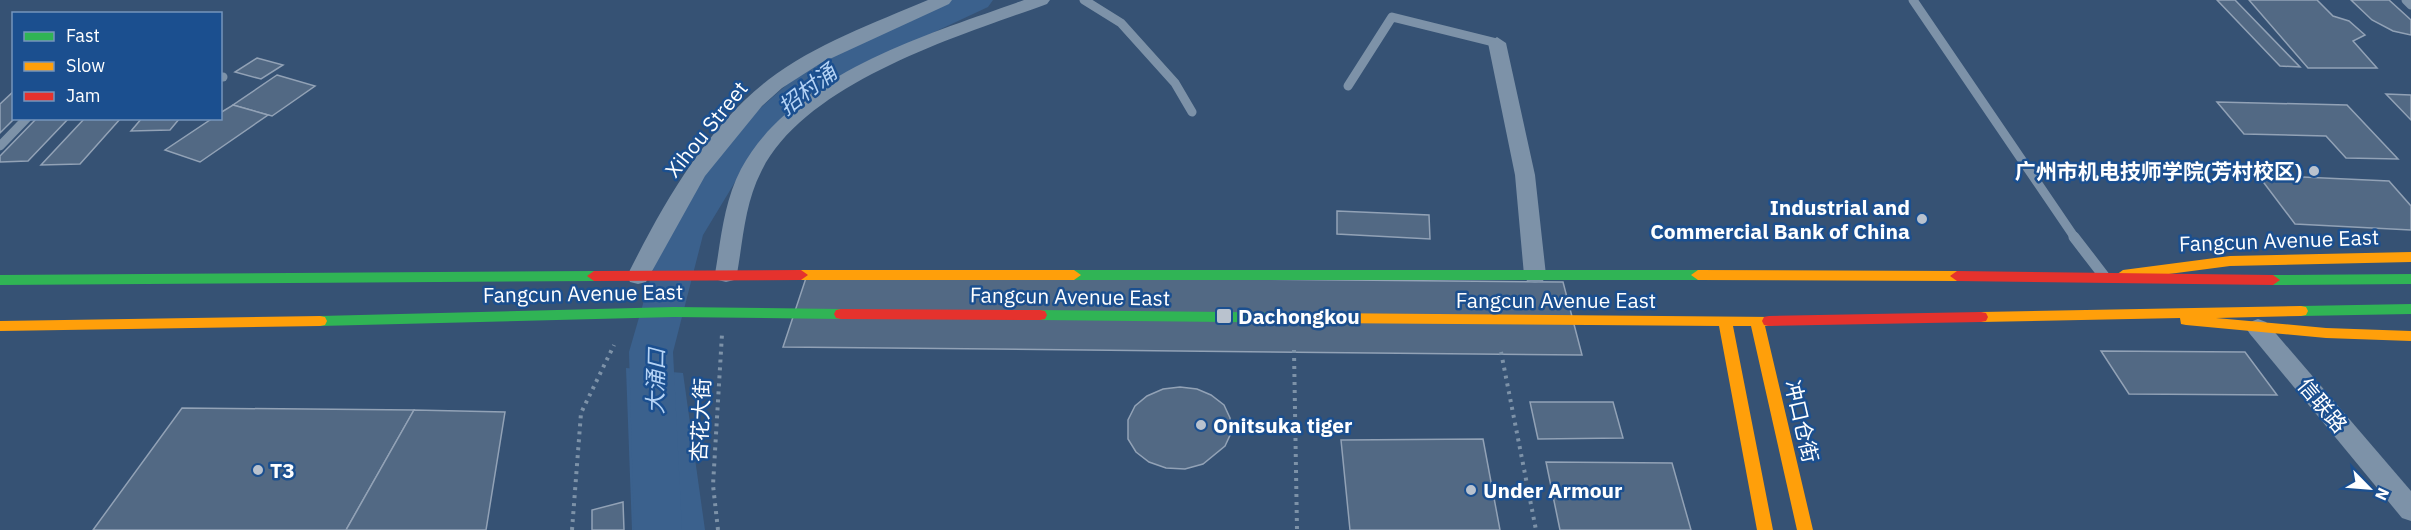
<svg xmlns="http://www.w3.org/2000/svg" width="2411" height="530" font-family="'IBM Plex Sans','Noto Sans SC',sans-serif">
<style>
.water{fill:#3b618d}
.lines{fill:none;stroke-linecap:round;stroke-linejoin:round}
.river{fill:#3b618d;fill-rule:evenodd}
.building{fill:#526984;stroke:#92a2b6;stroke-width:1.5}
.path{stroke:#7d92a8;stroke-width:4;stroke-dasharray:3 5;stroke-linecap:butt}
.lane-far1{stroke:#7d92a8;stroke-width:9}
.lane{stroke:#7d92a8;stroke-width:11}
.street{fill:#7d92a8;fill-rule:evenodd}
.fast{fill:#30b455;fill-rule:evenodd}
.slow{fill:#ff9f0a;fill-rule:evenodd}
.jam{fill:#e5322d;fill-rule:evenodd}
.poi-dot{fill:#b9c2ce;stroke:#1b4f8f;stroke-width:2}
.labels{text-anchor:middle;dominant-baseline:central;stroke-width:5;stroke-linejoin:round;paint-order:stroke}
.street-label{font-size:21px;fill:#fff;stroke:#1b4f8f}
.poi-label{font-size:21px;font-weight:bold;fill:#fff;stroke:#1b4f8f;text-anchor:start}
.water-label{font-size:22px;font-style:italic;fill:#b5d3f5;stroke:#1b4f8f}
</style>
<rect width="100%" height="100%" fill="#365274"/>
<polygon class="water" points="626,368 683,373 705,530 632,530"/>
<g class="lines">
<polygon class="river" points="951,0 993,0 988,7 853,70 815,95 752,154 703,235 673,352 682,530 634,530 629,352 663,235 725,139 791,81 829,56"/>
</g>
<g class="building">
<polygon points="2217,0 2235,0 2300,67 2280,66"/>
<polygon points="2249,0 2317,0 2333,16 2349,21 2365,35 2353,41 2377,68 2308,68"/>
<polygon points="2351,0 2389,0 2411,20 2411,35 2393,31 2372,20"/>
<polygon points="257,58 283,65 261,79 235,72"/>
<polygon points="277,75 315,86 272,116 233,105"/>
<polygon points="14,91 15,118 0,133 0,104"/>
<polygon points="2386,94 2411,95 2411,120"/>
<polygon points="2217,102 2347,105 2398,159 2346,158 2326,136 2244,134"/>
<polygon points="233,105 268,115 200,162 165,150 213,118 220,118 220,113"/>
<polygon points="37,118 69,118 28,161 0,162 0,156"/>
<polygon points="85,118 121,118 80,164 41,165"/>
<polygon points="142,118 180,118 170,130 131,131"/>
<polygon points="2258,175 2389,181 2411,206 2411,230 2295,224"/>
<polygon points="1337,211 1429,215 1430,239 1337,234"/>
<polygon points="807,275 1563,282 1582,355 783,347"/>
<polygon points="2101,351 2245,352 2277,395 2129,394"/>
<polygon points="1180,387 1197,389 1211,395 1224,405 1230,418 1231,433 1225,446 1203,464 1185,469 1166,468 1149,462 1136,452 1128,439 1128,420 1135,406 1147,396 1163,389"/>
<polygon points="1530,402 1613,402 1623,438 1538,439"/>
<polygon points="182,408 414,410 346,530 93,530"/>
<polygon points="414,410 505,412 486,530 346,530"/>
<polygon points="1483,439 1500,530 1350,530 1341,440"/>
<polygon points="1546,462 1672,463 1691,530 1560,530"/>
<polygon points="623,502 624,530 592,530 592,510"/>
</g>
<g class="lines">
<g class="path">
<polyline points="1294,350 1297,530"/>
<polyline points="1501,352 1536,530"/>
<polyline points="572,530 581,413 614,345"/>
<polyline points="718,530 713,485 722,334"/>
</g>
<g class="lane-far1">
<polyline points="1084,0 1121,23 1175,83 1192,112"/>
<polyline points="1913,0 2075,238"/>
<polyline points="2406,0 2411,5"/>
<polyline points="220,77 223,77"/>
<polyline points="1348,86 1392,17 1497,43"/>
<polyline points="0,146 27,118"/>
</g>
<polyline class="lane" points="2074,237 2104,276"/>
<g class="street">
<path d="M928 0H952L949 4 821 63 782 88 762 106 705 176 646 282 638 284 630 282 627 276C662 206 705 129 768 80 815 44 874 23 928 0Z"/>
<path d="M1024 0H1050L1047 4C959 36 805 82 761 172 745 203 743 240 737 274L734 280 726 282 718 280 715 274C721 239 724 201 741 169 793 73 929 34 1024 0Z"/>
<polygon points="1497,37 1506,43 1535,175 1546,275 1543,281 1535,283 1527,281 1524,275 1515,175 1488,43"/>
<polygon points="2258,319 2266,322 2411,491 2411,521 2402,518 2250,334 2246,328 2250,322"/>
</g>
<g class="fast">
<polygon points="1074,270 1698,270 1705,275 1698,280 1074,280 1067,275"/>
<polygon points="594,271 601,276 594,281 0,285 0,275"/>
<polygon points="2411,274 2411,284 2273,285 2266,280 2273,275"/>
<polygon points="2411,304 2411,314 2301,316 2296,315 2294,311 2296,307 2301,306"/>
<polygon points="674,307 841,309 846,310 848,314 846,318 841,319 674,317 320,326 315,325 313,321 315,317 320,316"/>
<polygon points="1040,310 1317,313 1322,314 1324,318 1322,322 1317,323 1040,320 1035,319 1033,315 1035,311"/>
</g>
<g class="slow">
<polygon points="2411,252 2411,262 2230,266 2123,280 2116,275 2123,270 2230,256"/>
<polygon points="801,270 1074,270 1081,275 1074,280 801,280 794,275"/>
<polygon points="1698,270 1957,271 1964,276 1957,281 1698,280 1691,275"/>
<polygon points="2301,306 2306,307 2308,311 2306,315 2301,316 2216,318 2326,328 2411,331 2411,341 2326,338 2186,325 2181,324 2180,318 1981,322 1976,321 1974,317 1976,313 1981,312"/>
<polygon points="1317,313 1774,317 1776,321 1774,325 1765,326 1813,530 1797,530 1751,326 1733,326 1773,530 1757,530 1719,326 1317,323 1312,322 1310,318 1312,314"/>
<polygon points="320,316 325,317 327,321 325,325 320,326 0,331 0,321"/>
</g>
<g class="jam">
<polygon points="801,270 808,275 801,280 594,281 587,276 594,271"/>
<polygon points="1957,271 2273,275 2280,280 2273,285 1957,281 1950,276"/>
<polygon points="841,309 1040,310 1045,311 1047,315 1045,319 1040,320 841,319 836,318 834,314 836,310"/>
<polygon points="1981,312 1986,313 1988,317 1986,321 1981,322 1769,326 1764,325 1762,321 1764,317 1769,316"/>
</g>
</g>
<g class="poi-dot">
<circle cx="2314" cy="171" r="6"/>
<circle cx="1922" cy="219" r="6"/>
<rect x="1216" y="308" width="16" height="16" rx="3"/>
<circle cx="1201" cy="425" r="6"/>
<circle cx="258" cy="470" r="6"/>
<circle cx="1471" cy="490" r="6"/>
</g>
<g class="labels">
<g class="street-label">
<text transform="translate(706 129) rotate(-51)">Xihou Street</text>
<text transform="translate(2279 240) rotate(-2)">Fangcun Avenue East</text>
<text transform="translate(583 293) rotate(-1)">Fangcun Avenue East</text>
<text transform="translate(1070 296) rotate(1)">Fangcun Avenue East</text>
<text x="1556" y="300">Fangcun Avenue East</text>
<text transform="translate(2323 405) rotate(50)">信联路</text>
<text transform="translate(700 420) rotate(-87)">杏花大街</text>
<text transform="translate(1802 421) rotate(77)">冲口仓街</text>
</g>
<g class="poi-label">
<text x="2302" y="171" text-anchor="end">广州市机电技师学院(芳村校区)</text>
<text x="1910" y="207" text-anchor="end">Industrial and<tspan x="1910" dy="24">Commercial Bank of China</tspan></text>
<text x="1238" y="316">Dachongkou</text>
<text x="1213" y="425">Onitsuka tiger</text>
<text x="270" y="470">T3</text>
<text x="1483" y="490">Under Armour</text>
</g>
<g class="water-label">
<text transform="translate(807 89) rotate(-38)">招村涌</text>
<text transform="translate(655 381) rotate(-89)">大涌口</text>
</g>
</g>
<rect x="12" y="12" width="210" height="108" fill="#1b4f8f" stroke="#7695bc" stroke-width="1.5"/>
<rect x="24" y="32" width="30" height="9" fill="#30b455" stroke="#7695bc" stroke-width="1.5"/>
<text x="66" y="42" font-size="18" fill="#ffffff">Fast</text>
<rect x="24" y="62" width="30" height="9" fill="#ff9f0a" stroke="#7695bc" stroke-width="1.5"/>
<text x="66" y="72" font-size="18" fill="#ffffff">Slow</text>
<rect x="24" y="92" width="30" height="9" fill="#e5322d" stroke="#7695bc" stroke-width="1.5"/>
<text x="66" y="102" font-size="18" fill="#ffffff">Jam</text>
<g transform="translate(2369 488) rotate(115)" stroke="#1b4f8f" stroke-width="4.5" paint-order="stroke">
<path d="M0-4.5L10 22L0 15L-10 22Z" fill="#ffffff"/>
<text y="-9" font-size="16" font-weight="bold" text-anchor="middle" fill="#ffffff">N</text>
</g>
</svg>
